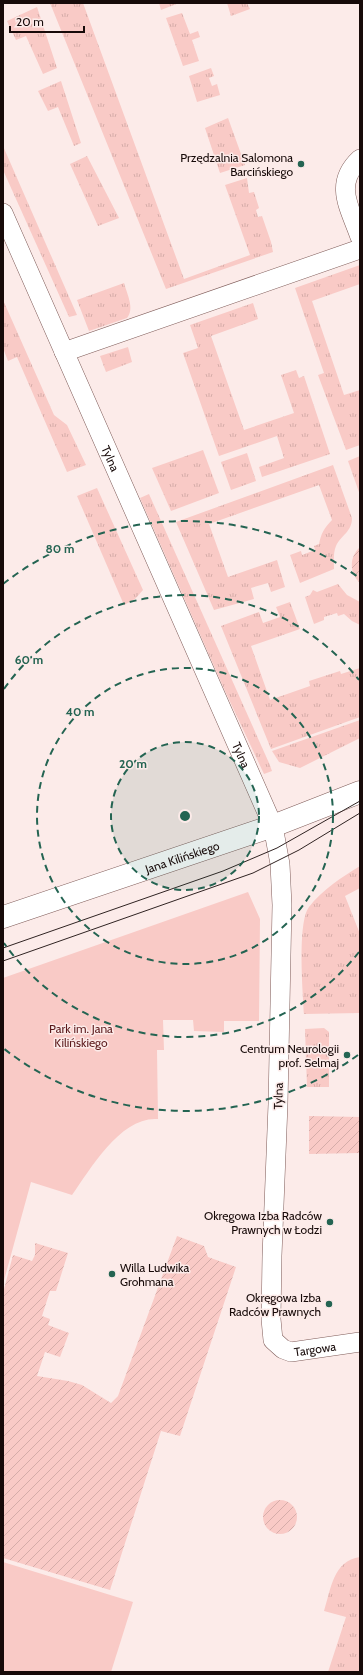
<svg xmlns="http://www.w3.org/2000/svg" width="363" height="1675" font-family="Cabin,sans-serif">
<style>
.grass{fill:url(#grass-tufts)}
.park{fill:#f9cac6}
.garden{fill:url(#garden-furrows)}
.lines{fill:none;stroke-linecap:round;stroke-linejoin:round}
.minor-casing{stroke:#7f5c59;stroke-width:20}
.tertiary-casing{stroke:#7f5c59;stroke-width:23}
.minor{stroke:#fff;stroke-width:19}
.tertiary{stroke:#fff;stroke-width:22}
.tram{stroke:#302322;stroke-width:1}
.ring{fill:none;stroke:#246452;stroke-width:2;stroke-dasharray:7 5}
.poi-dot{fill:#246452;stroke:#fcebe9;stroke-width:1.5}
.labels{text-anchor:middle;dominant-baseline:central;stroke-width:3;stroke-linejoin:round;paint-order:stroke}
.poi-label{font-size:12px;fill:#170a09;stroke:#fcebe9;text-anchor:end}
.street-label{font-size:12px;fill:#170a09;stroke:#fcebe9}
.park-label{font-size:12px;fill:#5b191b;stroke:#fcebe9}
.centre{fill:#246452;stroke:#fcebe9;stroke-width:2}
.ring-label{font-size:12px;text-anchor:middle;font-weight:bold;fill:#246452;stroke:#fcebe9;stroke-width:3;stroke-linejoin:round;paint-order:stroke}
</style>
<defs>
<pattern id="grass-tufts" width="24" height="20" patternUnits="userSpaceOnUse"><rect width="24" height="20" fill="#f9cac6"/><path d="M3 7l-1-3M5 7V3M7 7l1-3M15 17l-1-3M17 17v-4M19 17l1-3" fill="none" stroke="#d5aca9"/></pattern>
<pattern id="garden-furrows" width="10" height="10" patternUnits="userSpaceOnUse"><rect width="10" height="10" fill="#f9cac6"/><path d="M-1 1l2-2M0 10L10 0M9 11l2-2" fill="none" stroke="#d5aca9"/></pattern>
</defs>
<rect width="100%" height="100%" fill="#fcebe9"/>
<g class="grass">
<polygon points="50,3 83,3 184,279 250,255 225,185 247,178 249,193 254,192 259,208 256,210 258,217 262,216 271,242 273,252 166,289"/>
<polygon points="159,3 179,3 161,10"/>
<polygon points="227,3 247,3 250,9 231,16"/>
<polygon points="37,7 57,68 43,74 26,36 16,40 7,21"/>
<polygon points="182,13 190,34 198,31 200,37 192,40 199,61 183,66 166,18"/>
<polygon points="211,68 214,76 209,78 212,86 217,84 220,95 197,102 189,76"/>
<polygon points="61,81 81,143 74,146 58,107 48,111 38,91"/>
<polygon points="228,118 245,165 220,173 205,128"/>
<polygon points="3,146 77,315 69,317 3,170"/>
<polygon points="87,156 119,218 98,226 70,164"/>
<polygon points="360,265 360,284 312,301 344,395 360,390 360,445 346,450 318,375 324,373 295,288"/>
<path d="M124 283C127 294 135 309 127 318L89 331 77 300Z"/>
<polygon points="3,300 54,415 67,425 86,465 67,472 17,357 8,361 3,348"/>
<polygon points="253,303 258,319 211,336 244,430 294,413 281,375 296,370 299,378 304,376 330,454 262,477 259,467 284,458 277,436 219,456 183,353 198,348 190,325"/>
<polygon points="128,347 132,362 106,372 100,356"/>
<polygon points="203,450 219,493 171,511 152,468"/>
<polygon points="247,453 256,481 231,490 221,462"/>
<polygon points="360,456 360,495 348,461"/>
<path d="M333 465 352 518C352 532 341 535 336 546 333 553 334 562 334 569L300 583 290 555 301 551 302 555 315 550 314 546 319 544C321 534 324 528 332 520L319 485 209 524 228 577 277 560 285 587 271 592 268 583 251 588 254 599 214 610 176 522Z"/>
<polygon points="97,488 143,590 135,599 124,605 77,496"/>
<polygon points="149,494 269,763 272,771 264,774 225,691 140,498"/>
<polygon points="338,584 347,595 360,602 360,625 352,621 344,614 338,616 337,613 324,617 324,620 314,624 305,597 310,595 313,590 317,592"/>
<polygon points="290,602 300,629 251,646 270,700 310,686 309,681 340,671 341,674 360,668 360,717 271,749 221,626 259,612 263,623 280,617 276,607"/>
<polygon points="360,720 360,738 300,768 279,762 272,751"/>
<path d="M360 866V888L345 896 360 934V1013L304 1014C303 992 297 923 309 907 322 890 342 877 360 866Z"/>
<polygon points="324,1028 329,1032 329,1087 307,1087 305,1029"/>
<path d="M360 1557V1672H328L346 1617 324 1611C331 1589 333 1561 360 1557Z"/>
</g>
<g class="park">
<path d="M248 892 260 919 259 1021H224V1032L194 1031 193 1020H163L164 1050H157L158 1119C121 1116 91 1168 72 1195L31 1182 3 1284V978Z"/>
<polygon points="3,1562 133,1602 111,1672 3,1672"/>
</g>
<g class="garden">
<path d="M360 547V583C349 573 349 557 360 547Z"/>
<polygon points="309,1116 360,1117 360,1153 309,1154"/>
<polygon points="177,1236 204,1246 208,1257 236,1267 180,1436 161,1431 110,1590 3,1558 3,1293 13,1255 32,1261 35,1255 35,1243 68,1253 56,1291 50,1291 42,1316 50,1319 48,1325 69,1333 60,1357 45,1352 37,1376 68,1381 82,1385 111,1403 118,1396"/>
<circle cx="280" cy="1517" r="17"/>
</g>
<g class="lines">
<g class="minor-casing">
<g id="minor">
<path d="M360 159C333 184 350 208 360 237"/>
<path id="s1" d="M3 213 273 826 280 864 282 905 278 1104 272 1256 271 1319 273 1340 283 1349 291 1352 360 1342"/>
<polyline points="64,352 360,249"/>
</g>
</g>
<g class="tertiary-casing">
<g id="tertiary">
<path id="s2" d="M3 917 273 826 360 792"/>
</g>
</g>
<use href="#minor" class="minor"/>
<use href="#tertiary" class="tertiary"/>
<g class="tram">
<polyline points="3,948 223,871 277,848 360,801"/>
<polyline points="3,961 253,873 299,850 360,813"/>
</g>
</g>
<circle cx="185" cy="816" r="74" fill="#246452" fill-opacity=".12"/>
<g class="ring">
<circle cx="185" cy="816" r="74"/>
<circle cx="185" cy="816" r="148"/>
<path d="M359 952A221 221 0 0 1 4 943M4 689A221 221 0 0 1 359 680"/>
<path d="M358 1055A295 295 0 0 1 3 1048M3 584A295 295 0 0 1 358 577"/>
</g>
<g class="poi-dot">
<circle cx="301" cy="164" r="4"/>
<circle cx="347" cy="1055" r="4"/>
<circle cx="330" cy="1222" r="4"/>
<circle cx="112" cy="1274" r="4"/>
<circle cx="329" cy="1304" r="4"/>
</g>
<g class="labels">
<g class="poi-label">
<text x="293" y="157">Przędzalnia Salomona<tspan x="293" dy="14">Barcińskiego</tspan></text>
<text x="339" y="1048">Centrum Neurologii<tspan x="339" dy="14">prof. Selmaj</tspan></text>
<text x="322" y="1215">Okręgowa Izba Radców<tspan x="322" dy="14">Prawnych w Łodzi</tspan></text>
<text x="120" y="1267" text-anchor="start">Willa Ludwika<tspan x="120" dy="14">Grohmana</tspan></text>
<text x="321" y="1297">Okręgowa Izba<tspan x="321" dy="14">Radców Prawnych</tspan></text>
</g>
<g class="street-label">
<text stroke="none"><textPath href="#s1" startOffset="268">Tylna</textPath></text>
<text stroke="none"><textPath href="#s1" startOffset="592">Tylna</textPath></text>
<text stroke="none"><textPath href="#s2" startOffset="189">Jana Kilińskiego</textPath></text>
<text transform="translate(278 1096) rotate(-89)">Tylna</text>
<text stroke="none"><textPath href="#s1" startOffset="1231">Targowa</textPath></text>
</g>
<g class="park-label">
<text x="81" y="1028">Park im. Jana<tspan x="81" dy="14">Kilińskiego</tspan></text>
</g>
</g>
<circle cx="185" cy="816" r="6" class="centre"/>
<g class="ring-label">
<text x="60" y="553">80 m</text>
<text x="29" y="664">60 m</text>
<text x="80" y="716">40 m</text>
<text x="133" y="768">20 m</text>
</g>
<rect width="363" height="1675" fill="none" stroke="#170a09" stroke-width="8"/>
<path d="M10 26v6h74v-6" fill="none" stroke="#170a09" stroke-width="2"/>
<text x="16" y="26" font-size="12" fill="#170a09" stroke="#fcebe9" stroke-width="3" paint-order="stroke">20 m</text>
</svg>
